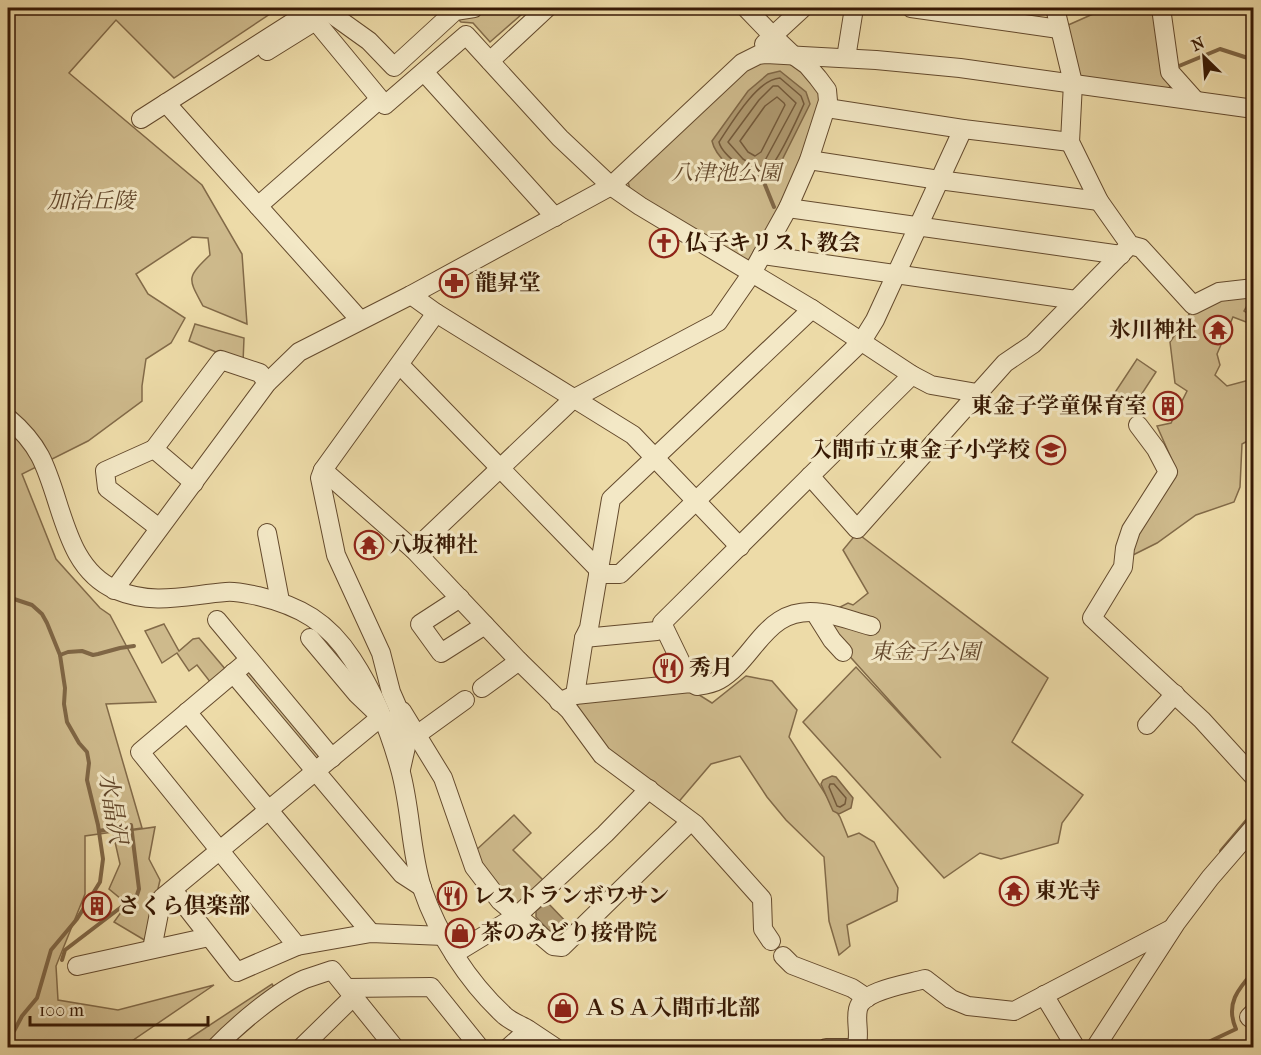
<svg xmlns="http://www.w3.org/2000/svg" width="1261" height="1055" font-family="'IM FELL French Canon','Noto Serif JP',serif">
<style>
.green{fill:#ceba8c;stroke:#826a48;stroke-width:1.5}
.water{fill:#af9970;stroke:#7f6645;stroke-width:1.5}
.lines{fill:none;stroke-linecap:round;stroke-linejoin:round}
.shore{stroke:#73593a;stroke-width:1.5}
.stream{stroke:#7f6645;stroke-width:4}
.minor-casing{stroke:#644a2d;stroke-width:20}
.minor{stroke:#f3e8c6;stroke-width:18}
.labels{text-anchor:middle;dominant-baseline:central;stroke-width:6;stroke-linejoin:round;paint-order:stroke}
.park-label{font-size:22px;font-style:italic;fill:#64492d;stroke:#f3e8c6}
.poi-label{font-size:22px;font-weight:bold;fill:#371904;stroke:#f3e8c6;text-anchor:start}
.water-label{font-size:24px;font-style:italic;fill:#61462a;stroke:#f3e8c6}
</style>
<rect width="100%" height="100%" fill="#eddba8"/>
<filter id="stains"><feTurbulence type="fractalNoise" baseFrequency=".00333" numOctaves="4"/><feColorMatrix values="0 0 0 0 .2 0 0 0 0 .09 0 0 0 0 .02 0 0 0 .5 -.17"/></filter>
<radialGradient id="worn" r=".72"><stop offset=".6" stop-color="#630" stop-opacity="0"/><stop offset="1" stop-color="#630" stop-opacity=".3"/></radialGradient>
<g class="green">
<path d="M8 8H279L174 78 116 20 69 73 202 185 242 254 247 324 203 306C188 278 186 278 210 255L208 238 192 237 136 274 148 294 185 318 171 343 146 359 142 386V401L88 441 22 474 56 559 100 608 110 615 156 702 106 704 142 828 85 836V894L56 966 58 1000 118 1010 214 985 123 1047H8Z"/>
<polygon points="482,8 529,8 490,42 473,23 461,22 457,18"/>
<polygon points="1091,8 1159,8 1161,13 1170,89 1079,79 1066,26 1093,14"/>
<polygon points="759,62 796,63 822,94 796,181 747,263 631,193 627,178 745,69"/>
<polygon points="1252,290 1251,299 1244,311 1253,317 1253,320 1246,322 1233,317 1217,354 1220,365 1215,375 1227,386 1253,379 1253,438 1242,444 1240,487 1234,502 1196,515 1157,543 1127,558 1134,533 1175,467 1157,426 1171,423 1187,391 1175,383 1170,342 1195,306"/>
<polygon points="195,324 244,338 243,363 189,341"/>
<polygon points="1137,359 1156,372 1132,409 1112,397"/>
<polygon points="857,533 1048,678 1012,742 1083,795 1062,823 1058,843 1001,859 980,853 944,878 803,722 856,667 941,758 836,641 826,623 836,609 848,603 853,605 868,593 843,550"/>
<polygon points="164,624 179,651 193,639 199,638 226,670 211,683 197,665 189,671 177,653 162,663 145,631"/>
<polygon points="246,667 321,755 316,759 242,670"/>
<polygon points="746,676 772,681 797,710 789,737 840,817 848,837 859,833 874,842 898,888 897,901 847,925 850,946 839,955 829,921 824,857 786,820 767,797 740,756 711,764 676,805 604,750 575,709 578,701 693,691 712,703"/>
<polygon points="514,815 531,833 513,850 547,884 524,905 513,906 474,852"/>
<polygon points="155,827 149,859 160,880 146,941 114,922 127,904 109,889 120,864 113,833"/>
<polygon points="272,984 278,993 208,1047 175,1048"/>
</g>
<g class="water">
<path d="M780 71 806 92 810 104 780 164 771 177C764 180 759 181 752 180 738 177 715 156 712 141L748 91 768 74Z"/>
<polygon points="832,776 836,777 853,798 851,808 839,814 833,811 821,784 823,780"/>
<polygon points="547,902 571,927 561,937 555,937 536,917 536,911"/>
</g>
<g class="lines">
<g class="shore">
<path d="M780 78 801 96 804 104C798 117 776 167 765 173 757 178 747 171 740 166 732 160 721 151 719 142 731 124 757 79 780 78Z"/>
<polygon points="773,86 778,86 796,103 762,166 756,167 743,159 728,142 759,100"/>
<polygon points="777,97 784,103 785,105 761,152 755,156 748,152 740,141 765,106"/>
<polygon points="830,784 834,784 846,798 845,804 840,807 837,806 829,787"/>
</g>
<g class="stream">
<polyline points="1179,66 1220,49 1254,60"/>
<polyline points="763,180 774,207"/>
<polyline points="8,528 8,529"/>
<polyline points="8,597 32,605 42,614 47,623 60,655 65,688 64,704 67,722 79,743 87,752 89,763 87,780 98,825 103,859 100,882 77,919 51,950 37,998 22,1016 14,1031"/>
<polyline points="60,655 68,652 82,651 93,655 98,654 120,648 134,646"/>
<polyline points="1221,851 1254,812"/>
<polyline points="62,960 65,950 137,895 139,889 131,825 99,831"/>
<path d="M1144 1048V1043L1163 1042 1181 1046H1200L1236 1029C1225 1004 1238 989 1254 971"/>
</g>
<g class="minor-casing">
<g id="minor">
<polyline points="323,8 369,41 394,67 455,11 474,8"/>
<polyline points="911,8 1059,29"/>
<polyline points="1055,8 1073,83 1070,142 1099,201 1130,245 1141,248 1193,305 1219,292 1254,288"/>
<polyline points="1161,8 1170,72 1195,100"/>
<polyline points="764,44 803,8"/>
<polyline points="267,51 312,23 318,24 385,105 466,35 560,138 611,186 640,206 812,309 912,375 931,385 977,393"/>
<polyline points="846,58 854,8"/>
<polyline points="490,61 547,8"/>
<polyline points="424,72 555,217"/>
<polyline points="166,103 360,320"/>
<polyline points="827,108 963,129 1070,142"/>
<polyline points="141,119 315,8"/>
<polyline points="809,160 939,180 1099,201"/>
<polyline points="258,206 380,99"/>
<polyline points="788,208 1121,255"/>
<polyline points="762,255 1076,300"/>
<polyline points="411,295 436,313 633,435 740,547"/>
<polyline points="400,365 599,570"/>
<path d="M8 418C21 429 32 441 40 456 63 500 64 568 116 590 154 606 187 595 226 592 237 591 247 594 258 596 300 606 328 622 352 659 373 691 390 732 400 769 411 808 410 849 422 888 438 935 468 982 505 1016 512 1022 521 1025 529 1030 538 1036 547 1042 556 1048"/>
<polyline points="1138,425 1156,449 1168,472 1131,530 1125,548 1123,567 1092,618 1202,720 1254,777"/>
<polyline points="154,449 221,360 260,373 267,383"/>
<polyline points="323,470 414,550 519,661 569,710 602,755 695,824 762,899 763,929 771,941"/>
<polyline points="810,476 857,529 1005,363 1033,344 1130,245"/>
<polyline points="159,528 107,488 105,471 154,449 194,483"/>
<polyline points="267,533 280,601"/>
<polyline points="414,550 573,399 718,322 752,273 788,208 809,160 828,101 827,90 818,78 807,65 793,55 773,36 746,8"/>
<polyline points="598,574 620,574 862,341 875,320 963,129"/>
<polyline points="114,590 267,383 299,352 411,295 611,186 742,63 758,55 766,54 876,60 960,68 1254,109"/>
<polyline points="460,598 420,624 441,653 485,625"/>
<polyline points="815,613 832,640 843,652"/>
<polyline points="217,620 332,758"/>
<polyline points="584,638 657,631"/>
<polyline points="249,660 140,752 297,946"/>
<polyline points="233,673 402,874 422,887"/>
<polyline points="691,683 662,623 912,375"/>
<polyline points="482,688 519,661"/>
<path d="M575 695 691 683 697 686C704 685 712 684 719 680 757 658 765 604 822 613 838 615 855 622 871 626"/>
<polyline points="559,702 575,695 584,638 589,628 611,499 812,309"/>
<polyline points="402,711 443,778 474,867 500,901 553,946 562,947 690,822"/>
<polyline points="187,712 371,933"/>
<polyline points="1147,725 1175,694"/>
<polyline points="418,734 465,700"/>
<polyline points="401,769 406,747 398,708 391,692 381,653 336,555 320,478 323,470 436,313"/>
<polyline points="173,890 237,972 297,946 371,933 444,936"/>
<polyline points="152,949 162,898 381,717 357,694 310,638"/>
<polyline points="454,954 518,915 605,834 649,789"/>
<polyline points="783,956 792,965 852,988 867,998"/>
<polyline points="77,966 209,937"/>
<polyline points="347,988 431,987 480,1048"/>
<polyline points="1044,995 1076,1048"/>
<polyline points="1254,1012 1249,1017 1254,1021"/>
<path d="M215 1048C237 1025 277 991 305 979 314 976 323 973 332 970L395 1048"/>
<polyline points="301,1048 354,996"/>
<polyline points="508,1048 528,1030"/>
<polyline points="826,1048 847,1048"/>
<path d="M856 1048C861 1035 855 1022 858 1009 862 990 908 984 925 979L951 999 968 1006 1014 1011 1171 929"/>
<polyline points="1095,1048 1176,923 1210,878 1254,827"/>
</g>
</g>
<use href="#minor" class="minor"/>
</g>
<defs>
<g id="church-ring" transform="scale(1.5)"><circle r="9.5" fill="#f3e8c6" stroke="#8f2418" stroke-width="1.5"/><path d="M-1.2-6h2.4v3.5h3.3v2.4h-3.3V6h-2.4V-.1h-3.3v-2.4h3.3Z" fill="#8f2418"/></g>
<g id="pharmacy-ring" transform="scale(1.5)"><circle r="9.5" fill="#f3e8c6" stroke="#8f2418" stroke-width="1.5"/><path d="M-2-6h4v4h4v4h-4v4h-4v-4h-4v-4h4Z" fill="#8f2418"/></g>
<g id="temple-ring" transform="scale(1.5)"><circle r="9.5" fill="#f3e8c6" stroke="#8f2418" stroke-width="1.5"/><path d="M0-6L5-2H3V0L6.5 2.5H4V6H1.5V3h-3V6H-4V2.5H-6.5L-3 0V-2H-5Z" fill="#8f2418"/></g>
<g id="building-ring" transform="scale(1.5)"><circle r="9.5" fill="#f3e8c6" stroke="#8f2418" stroke-width="1.5"/><path d="M-4-6H4V6H1V3H-1V6H-4ZM-2.5-4.3h1.7v1.8h-1.7ZM.8-4.3h1.7v1.8H.8ZM-2.5-1h1.7V.8h-1.7ZM.8-1h1.7V.8H.8Z" fill="#8f2418"/></g>
<g id="school-ring" transform="scale(1.5)"><circle r="9.5" fill="#f3e8c6" stroke="#8f2418" stroke-width="1.5"/><path d="M0-5L7-2L0 1L-7-2ZM-4 1L0 2.5L4 1V4Q0 6-4 4Z" fill="#8f2418"/></g>
<g id="restaurant-ring" transform="scale(1.5)"><circle r="9.5" fill="#f3e8c6" stroke="#8f2418" stroke-width="1.5"/><path d="M-5-6h1v4h1v-4h1v4h1v-4h1v5L-1.5 .5V6h-2V.5L-5-1ZM5-6V6H3V1.5H1.5Q1.5-4 5-6Z" fill="#8f2418"/></g>
<g id="shop-ring" transform="scale(1.5)"><circle r="9.5" fill="#f3e8c6" stroke="#8f2418" stroke-width="1.5"/><path d="M-5-2.5h2.3a2.7 3.5 0 0 1 5.4 0H5L5.5 6h-11ZM-1.5-2.5h3a1.5 2.3 0 0 0-3 0Z" fill="#8f2418"/></g>
</defs>
<g fill-rule="evenodd">
<use href="#church-ring" x="664" y="243"/>
<use href="#pharmacy-ring" x="454" y="283"/>
<use href="#temple-ring" x="1218" y="330"/>
<use href="#building-ring" x="1168" y="406"/>
<use href="#school-ring" x="1051" y="450"/>
<use href="#temple-ring" x="369" y="545"/>
<use href="#restaurant-ring" x="668" y="668"/>
<use href="#temple-ring" x="1014" y="891"/>
<use href="#restaurant-ring" x="452" y="896"/>
<use href="#building-ring" x="97" y="906"/>
<use href="#shop-ring" x="460" y="933"/>
<use href="#shop-ring" x="563" y="1008"/>
</g>
<g class="labels">
<g class="park-label">
<text x="726" y="173">八津池公園</text>
<text x="91" y="201">加治丘陵</text>
<text x="925" y="652">東金子公園</text>
</g>
<g class="poi-label">
<text x="685" y="243">仏子キリスト教会</text>
<text x="475" y="283">龍昇堂</text>
<text x="1197" y="330" text-anchor="end">氷川神社</text>
<text x="1147" y="406" text-anchor="end">東金子学童保育室</text>
<text x="1030" y="450" text-anchor="end">入間市立東金子小学校</text>
<text x="390" y="545">八坂神社</text>
<text x="689" y="668">秀月</text>
<text x="1035" y="891">東光寺</text>
<text x="473" y="896">レストランボワサン</text>
<text x="118" y="906">さくら倶楽部</text>
<text x="481" y="933">茶のみどり接骨院</text>
<text x="584" y="1008">ＡＳＡ入間市北部</text>
</g>
<g class="water-label">
<text transform="translate(113 808) rotate(81)">水晶沢</text>
</g>
</g>
<rect width="1261" height="1055" fill="none" stroke="#eddba8" stroke-width="30"/>
<rect x="9" y="9" width="1243" height="1037" fill="none" stroke="#371904" stroke-width="3"/>
<rect x="15" y="15" width="1231" height="1025" fill="none" stroke="#371904" stroke-width="1.5"/>
<g transform="translate(1204 57) rotate(335)" stroke="#f3e8c6" stroke-width="4.5" paint-order="stroke">
<path d="M0-4.5L10 22L0 15L-10 22Z" fill="#371904"/>
<text y="-9" font-size="16" font-weight="bold" text-anchor="middle" fill="#371904">N</text>
</g>
<path d="M30 1016v9h178v-9" fill="none" stroke="#371904" stroke-width="3"/>
<text x="39" y="1016" font-size="18" fill="#371904" stroke="#f3e8c6" stroke-width="4.5" paint-order="stroke">100 m</text>
<rect width="100%" height="100%" filter="url(#stains)"/>
<rect width="100%" height="100%" fill="url(#worn)"/>
</svg>
